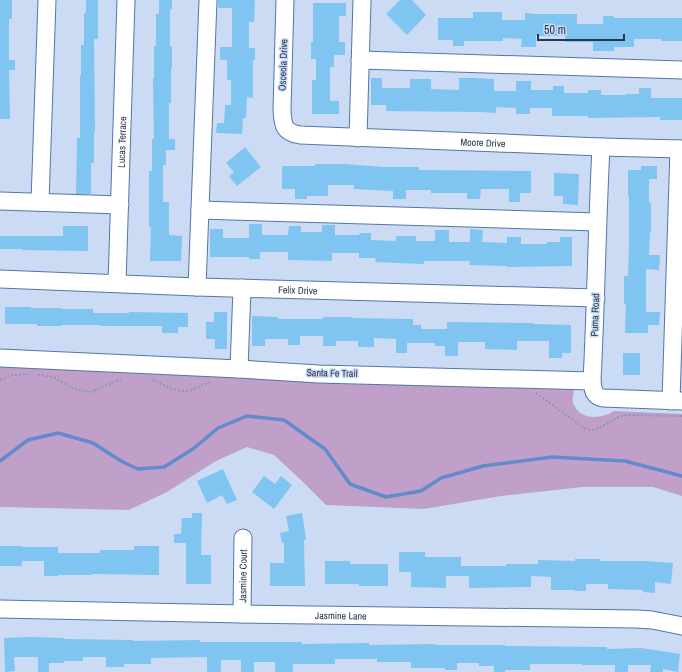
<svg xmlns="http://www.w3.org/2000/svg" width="682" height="672" font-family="'Archivo Narrow',sans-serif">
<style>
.green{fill:#c09fc9}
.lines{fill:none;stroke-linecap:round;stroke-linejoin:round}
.stream{stroke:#618bca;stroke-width:3.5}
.building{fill:#80c4f1}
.minor-casing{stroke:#5276ac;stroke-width:19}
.path{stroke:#8a99b1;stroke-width:2;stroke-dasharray:2 2;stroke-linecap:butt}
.minor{stroke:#fff;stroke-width:17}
.labels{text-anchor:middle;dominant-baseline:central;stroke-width:3;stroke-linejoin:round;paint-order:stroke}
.street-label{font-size:10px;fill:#27374e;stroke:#ccdbf4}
</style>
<rect width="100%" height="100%" fill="#ccdbf4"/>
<path class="green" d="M0 367 574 387C574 392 572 399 573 403 580 421 601 419 614 411L682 414V496L653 487H582L501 496 424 509 326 505 302 481 274 455 247 447 216 461 167 492 129 510 0 507Z"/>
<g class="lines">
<polyline class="stream" points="0,461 28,440 58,433 93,443 121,461 138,469 164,467 193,449 218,428 247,416 284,420 325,449 350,484 386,497 421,491 441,478 483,466 552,457 625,461 682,476"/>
</g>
<g class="building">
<polygon points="0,0 12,0 12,19 9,19 9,60 15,60 15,70 9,70 10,119 0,119"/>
<polygon points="86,0 98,0 98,39 94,39 95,132 94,132 94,163 91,163 91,194 76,194 77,138 80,138 80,75 81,75 81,45 84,45 84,13 86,13"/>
<polygon points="159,0 172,0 172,9 170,9 170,46 172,46 172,69 171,69 171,103 169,103 169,139 175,139 175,150 166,150 166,165 163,165 163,202 169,202 169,235 182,236 181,261 150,261 151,227 149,227 149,171 152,171 152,139 154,139 153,78 154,78 154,46 156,46 156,14 159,14"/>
<polygon points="218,0 255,0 254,22 249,22 249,48 255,48 255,60 253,60 253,98 247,97 246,118 243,118 242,134 216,133 217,123 224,123 225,105 231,105 231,80 227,80 227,60 220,60 220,47 232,47 232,8 218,8"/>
<polygon points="400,0 412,0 426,15 407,35 386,14"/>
<polygon points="313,3 346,3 346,16 339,16 339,42 345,42 345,55 334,55 334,67 330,67 330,101 339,101 339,114 312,114 312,80 316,80 316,59 311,59 311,42 313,42"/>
<polygon points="473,12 502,12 502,20 525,20 525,13 537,14 577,14 577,24 603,24 603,16 614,16 614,18 682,18 682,41 661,41 661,39 634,39 634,47 614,47 614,51 593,51 593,42 565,42 565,36 536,36 536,47 521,47 522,39 503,38 503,41 464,41 464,46 453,46 453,40 438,40 438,18 473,18"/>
<polygon points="371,78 382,78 382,88 410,88 410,79 431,79 431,89 459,90 459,78 473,78 494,79 494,91 516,91 516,81 531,81 531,90 553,90 553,86 564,86 564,93 588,93 588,90 601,90 601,95 626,95 626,94 639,94 639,88 651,88 651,98 682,98 682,120 660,120 660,117 588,118 588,116 552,116 552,108 530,108 530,114 516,114 516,108 496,107 496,113 480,112 386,111 386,105 371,105"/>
<polygon points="245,147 261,167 237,186 229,176 234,172 226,163"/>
<polygon points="315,164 345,164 383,167 419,167 419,170 531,171 531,193 520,193 520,202 509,202 509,189 481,189 480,199 467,199 467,193 431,193 431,190 406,190 406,199 393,199 393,191 354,189 354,185 328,185 328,196 307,196 307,199 295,199 295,189 282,189 282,166 315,166"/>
<polygon points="641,166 657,166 657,179 649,179 649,203 651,203 651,232 650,232 649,255 660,255 659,270 646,269 646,312 660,312 659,325 648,325 648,333 625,333 626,304 624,304 624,276 628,276 629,243 629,197 628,197 628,170 641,170"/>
<polygon points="554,173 579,174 578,205 563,204 563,196 554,196"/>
<polygon points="249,224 262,224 262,235 288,235 289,226 301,226 301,232 322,232 322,225 335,225 335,235 359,235 360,233 371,233 371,240 396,241 396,236 416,236 416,241 435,241 435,230 449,230 449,242 470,242 470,229 483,230 482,242 507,243 507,237 521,237 521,244 547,244 547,242 560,242 560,237 572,237 572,266 507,267 507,266 469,265 470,261 424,261 424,264 375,262 376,258 359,258 359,253 332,253 332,261 288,260 288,252 260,252 260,259 249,259 249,257 210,257 210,229 223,229 223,238 249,238"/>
<polygon points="63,226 88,226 88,251 22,250 22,249 0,249 0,236 63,236"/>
<polygon points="5,307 31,307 31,308 61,308 61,309 93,309 93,313 129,313 129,312 188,313 188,327 178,327 178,333 162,333 162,326 100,326 100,325 61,325 61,326 37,326 37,324 5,324"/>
<polygon points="214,312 227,312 227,349 215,349 215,339 206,339 206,322 214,322"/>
<polygon points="252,316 278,317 278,319 323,319 323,317 352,317 352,318 413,319 413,325 421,325 421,329 447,329 447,322 533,323 533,324 571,325 571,353 562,353 562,358 549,358 549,341 517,341 517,350 485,349 485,342 458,342 458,356 445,356 445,346 435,346 435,343 407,343 407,353 396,353 396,339 374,338 374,347 358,347 358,341 336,341 336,346 323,346 323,336 300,336 300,345 288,345 288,339 265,339 265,346 252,346"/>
<rect x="623" y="353" width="17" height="22"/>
<polygon points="223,469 237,500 227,504 222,495 207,503 197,481"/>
<polygon points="264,476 275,484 281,476 292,485 274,509 252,492"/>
<polygon points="192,513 202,513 201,555 211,555 211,584 186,584 186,543 174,543 174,534 181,534 182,518 192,518"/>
<polygon points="302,513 306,539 304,540 305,586 270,586 270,563 284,563 284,543 282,543 280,533 289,531 286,516"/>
<polygon points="0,546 22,546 22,547 58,547 58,553 100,553 100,550 134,550 134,546 159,546 159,575 92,574 92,575 58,575 58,576 44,576 44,561 22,561 22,566 0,566"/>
<polygon points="399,552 425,552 425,557 461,557 461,566 506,566 506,564 538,564 538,560 575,561 575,559 600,559 600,561 645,561 673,563 671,584 655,582 655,593 643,592 643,590 608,589 608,584 586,584 586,591 575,591 575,590 551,590 551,577 531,576 531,587 469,588 469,576 446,576 446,588 411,587 411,572 399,572"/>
<polygon points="325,561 350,561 350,564 388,564 388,586 359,586 359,584 325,584"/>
<polygon points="30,637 64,638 64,639 133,640 133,641 200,640 200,642 302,642 302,644 369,643 369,645 436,644 436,645 505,645 505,646 607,647 607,649 641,648 680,654 678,672 663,669 663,672 650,672 651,665 628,665 628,672 615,672 615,665 582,665 582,664 530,664 530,670 505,670 505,672 494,672 494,666 479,666 479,663 457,663 457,670 445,670 445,668 411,668 411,662 377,662 377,659 335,659 335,664 293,664 293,672 275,672 275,662 254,662 254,672 241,672 241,660 221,660 221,672 207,672 207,657 151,658 151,664 124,664 124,667 106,667 106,657 83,657 83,661 64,661 64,663 49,663 49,672 38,672 38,657 14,657 15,671 5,672 4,638"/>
</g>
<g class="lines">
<g class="minor-casing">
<g id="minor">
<path id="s1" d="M285 0 282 110C283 125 283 132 300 135L601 147 682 149"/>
<polyline points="360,60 682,70"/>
<polyline points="358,138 362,0"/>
<path d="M601 147C597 225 596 303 592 381 593 389 593 396 603 398L682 401"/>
<polyline points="0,201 120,205"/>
<polyline points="40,202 47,0"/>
<polyline points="200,210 597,222"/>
<path id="s2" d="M0 279 197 287 596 298"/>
<path id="s3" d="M117 283 126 0"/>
<polyline points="197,287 208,0"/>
<polyline points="0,358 239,369 319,374 592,381"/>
<polyline points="239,369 242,288"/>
<polyline points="671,401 679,149"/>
<path id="s4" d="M0 609 242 614 637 619 652 620 682 626"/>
<path id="s5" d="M242 614 243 538"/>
</g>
</g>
<g class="path">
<polyline points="38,375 53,377 74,389 91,392 121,379"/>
<polyline points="0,380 11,375 28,374"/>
<path d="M152 380C161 383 174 391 183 391 192 392 202 385 210 382"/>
<polyline points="536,393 584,428 589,430 595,430 621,416 628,415 682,416"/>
</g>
<use href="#minor" class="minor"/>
</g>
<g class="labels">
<g class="street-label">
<text transform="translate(283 65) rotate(-88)">Osceola Drive</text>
<text stroke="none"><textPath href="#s3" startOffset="141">Lucas Terrace</textPath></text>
<text stroke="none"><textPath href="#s1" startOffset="328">Moore Drive</textPath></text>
<text stroke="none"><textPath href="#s2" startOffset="298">Felix Drive</textPath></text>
<text transform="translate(595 315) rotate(-88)">Puma Road</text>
<text transform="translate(332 373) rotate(1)">Santa Fe Trail</text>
<text stroke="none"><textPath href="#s5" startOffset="38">Jasmine Court</textPath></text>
<text stroke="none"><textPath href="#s4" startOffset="341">Jasmine Lane</textPath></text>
</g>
</g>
<path d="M538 34v6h86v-6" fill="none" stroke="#27374e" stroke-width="2"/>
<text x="544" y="34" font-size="12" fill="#27374e" stroke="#ccdbf4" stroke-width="3" paint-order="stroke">50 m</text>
</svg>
